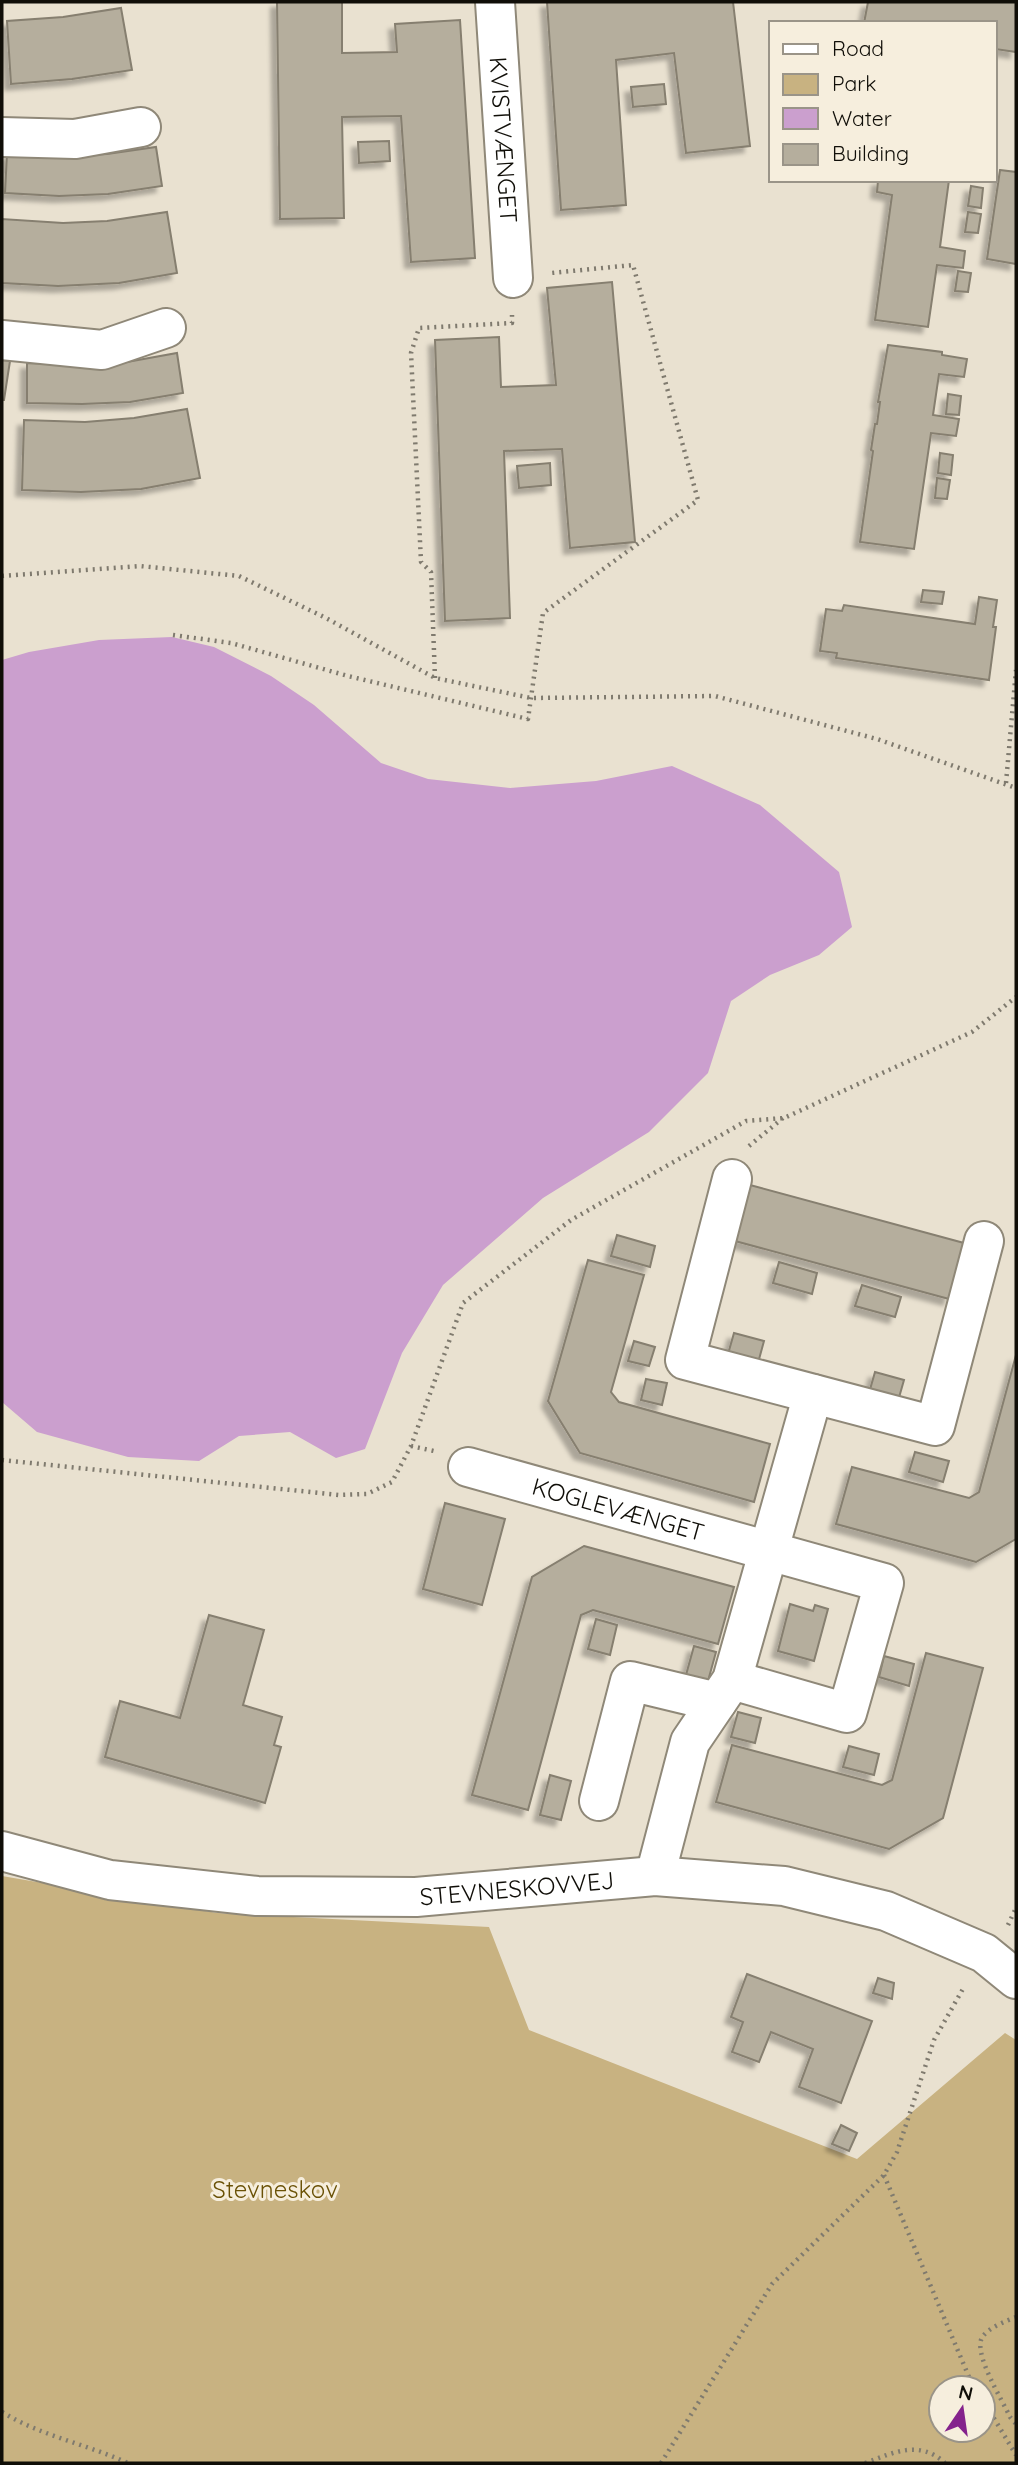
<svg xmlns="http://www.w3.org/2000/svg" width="1018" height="2465" font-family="Quicksand,sans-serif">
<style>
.green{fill:#c8b281;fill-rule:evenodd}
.water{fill:#cb9fce}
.building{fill:#b5ae9d;stroke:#867f6f;stroke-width:2;filter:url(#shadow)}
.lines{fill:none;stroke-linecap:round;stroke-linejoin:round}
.minor-casing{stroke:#8f8878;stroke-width:42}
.path{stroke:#7f7a6e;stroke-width:4.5;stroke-dasharray:2 5;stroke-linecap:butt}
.minor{stroke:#fff;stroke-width:38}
.labels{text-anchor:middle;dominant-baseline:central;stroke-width:6;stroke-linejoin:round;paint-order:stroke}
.street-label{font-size:24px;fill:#100e08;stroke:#f6eedd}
.park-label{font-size:24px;fill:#6a5106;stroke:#f6eedd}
</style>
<defs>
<filter id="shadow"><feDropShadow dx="-6" dy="6" stdDeviation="2" flood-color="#0004"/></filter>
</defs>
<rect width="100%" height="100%" fill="#e9e1d0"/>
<path class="green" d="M2 1876 217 1913 489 1927 529 2030 857 2159 1005 2033 1016 2040V2463H2ZM941 2388H983V2430H941Z"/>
<polygon class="water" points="172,637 214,647 271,676 314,705 381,763 428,779 510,788 596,781 672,766 760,805 839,872 852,927 819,955 770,975 731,1001 708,1073 649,1132 543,1198 443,1285 402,1353 365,1449 336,1458 290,1432 239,1436 199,1461 128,1457 37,1432 2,1402 2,660 29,652 99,640"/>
<g class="building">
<polygon points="277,2 342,2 342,53 397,52 395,24 460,20 475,258 411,262 401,116 342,117 344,218 280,219"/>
<polygon points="547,2 733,2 750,146 686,153 674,53 616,60 626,205 561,210"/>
<polygon points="868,2 1016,2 1016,52 995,49 995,23 864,23"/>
<polygon points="121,8 132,70 72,79 11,84 7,21 63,17"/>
<polygon points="664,84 666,104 633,107 631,87"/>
<polygon points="389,141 390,161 359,163 358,142"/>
<polygon points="156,147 162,186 108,194 59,196 5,193 7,153 60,156 107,154"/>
<polygon points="1000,170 1016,172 1016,264 987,259"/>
<polygon points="878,180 949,180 940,247 965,251 963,268 937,265 928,327 875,320 892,195 877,192"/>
<polygon points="971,186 983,188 981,208 968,206"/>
<polygon points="167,212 177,273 119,283 58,286 2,283 2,219 63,223 107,221"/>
<polygon points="968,212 981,214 978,233 965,232"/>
<polygon points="958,271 971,273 968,292 955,291"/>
<polygon points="612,282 635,542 570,548 562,449 504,451 510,618 445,621 435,340 499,337 501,387 556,385 547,288"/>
<polygon points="888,345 942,352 942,355 967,359 964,377 939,374 933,415 959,419 956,436 931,433 914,549 860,542 873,451 871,450 875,424 877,424 880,402 878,402"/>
<polygon points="177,353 183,393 130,402 82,404 27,403 27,363 81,365 127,362"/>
<polygon points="2,360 10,361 4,400 2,400"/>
<polygon points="948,394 961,396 959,415 946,414"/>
<polygon points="187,409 200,478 141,489 81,492 22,490 24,420 85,422 134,418"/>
<polygon points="940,453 953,455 951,475 938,473"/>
<polygon points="550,463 551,485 519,488 517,466"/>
<polygon points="937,478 950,480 947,499 935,498"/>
<polygon points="923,590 944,592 942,604 921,602"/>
<polygon points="979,597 997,600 993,627 996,627 989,680 836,658 837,653 820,651 826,609 842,611 844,605 975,624"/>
<polygon points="750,1185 964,1243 949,1299 735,1241"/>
<polygon points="617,1235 655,1246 650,1267 611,1256"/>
<polygon points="588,1260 644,1275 611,1392 619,1402 770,1444 754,1502 580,1453 548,1401"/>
<polygon points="779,1262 817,1273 812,1294 773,1283"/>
<polygon points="862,1285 901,1297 895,1317 855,1306"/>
<polygon points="734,1333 764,1341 758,1363 728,1354"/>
<polygon points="634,1341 655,1347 649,1366 628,1361"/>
<polygon points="1016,1355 1016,1539 976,1562 836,1524 852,1467 969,1498 979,1492"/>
<polygon points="875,1372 904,1380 898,1401 869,1393"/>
<polygon points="646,1379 667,1383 662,1405 641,1400"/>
<polygon points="915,1452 949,1461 943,1482 909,1472"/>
<polygon points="445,1503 505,1519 482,1605 423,1589"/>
<polygon points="584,1546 734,1587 718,1644 593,1610 581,1615 528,1810 472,1795 532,1577"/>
<polygon points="790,1604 813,1611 815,1605 828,1609 814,1661 778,1651"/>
<polygon points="209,1615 264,1630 243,1705 282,1717 274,1745 281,1747 265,1803 105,1757 120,1701 180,1718"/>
<polygon points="596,1619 617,1625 610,1655 588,1649"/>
<polygon points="694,1646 716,1652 708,1681 686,1675"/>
<polygon points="926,1653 983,1668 943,1818 889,1849 716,1802 732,1745 882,1785 892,1780"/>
<polygon points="884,1656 914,1664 909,1686 879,1677"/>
<polygon points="738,1712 761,1718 755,1743 731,1737"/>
<polygon points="849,1746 879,1754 874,1775 843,1767"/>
<polygon points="550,1775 571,1781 561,1820 540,1815"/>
<polygon points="747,1974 872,2021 841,2103 799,2087 813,2049 771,2032 759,2062 732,2052 743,2022 731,2017"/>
<polygon points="878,1978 894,1983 892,1999 873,1993"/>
<polygon points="841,2125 857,2133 849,2151 832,2144"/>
</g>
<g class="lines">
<g class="minor-casing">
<g id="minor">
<path id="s1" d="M495 2 513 278"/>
<polyline points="2,137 75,139 141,127"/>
<polyline points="2,340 102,350 166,328"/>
<polyline points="732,1179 685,1360 935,1426 984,1241"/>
<path id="s2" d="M468 1467 884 1583 847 1713 732 1680"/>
<polyline points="599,1801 630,1681 717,1702"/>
<path id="s3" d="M2 1851 110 1880 257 1896 416 1897 655 1876 784 1886 886 1911 984 1953 1016 1979"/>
<polyline points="655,1876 690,1742 732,1680 813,1394"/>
</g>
</g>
<g class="path">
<polyline points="2,576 140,566 239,576 326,618 435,678 531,698 715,696 877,739 1016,788"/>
<polyline points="173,635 231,643 348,676 528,719 543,613 698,500 633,265 551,273"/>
<polyline points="435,678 431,572 421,562 411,353 419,328 512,323 512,315"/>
<polyline points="1006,783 1016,670"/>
<polyline points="749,1146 783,1118"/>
<polyline points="411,1446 434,1451"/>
<polyline points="2,1460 339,1495 367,1494 392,1482 411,1446 463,1303 571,1220 746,1121 784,1118 972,1032 1016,997"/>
<polyline points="1008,1925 1016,1908"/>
<polyline points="884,2175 969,2377 976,2388"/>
<path d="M1016 2317C1006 2321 990 2327 983 2336 971 2351 1003 2401 1010 2417L1016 2424"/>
<polyline points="983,2400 1016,2455"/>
<path d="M2 2412C41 2436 86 2444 128 2463"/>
<polyline points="661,2463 772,2284 884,2175 897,2152 934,2040 964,1987"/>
<path d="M865 2463C893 2453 919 2439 945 2463"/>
</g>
<use href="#minor" class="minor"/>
</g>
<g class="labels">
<g class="street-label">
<text stroke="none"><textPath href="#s1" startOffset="138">KVISTVÆNGET</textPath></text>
<text stroke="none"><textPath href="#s2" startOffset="156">KOGLEVÆNGET</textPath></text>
<text stroke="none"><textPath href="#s3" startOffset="520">STEVNESKOVVEJ</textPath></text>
</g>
<g class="park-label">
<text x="275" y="2189">Stevneskov</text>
</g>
</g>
<rect width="1018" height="2465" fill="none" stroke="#100e08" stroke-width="7"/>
<rect x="769" y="21" width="228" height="161" fill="#f6eedd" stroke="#9a9488" stroke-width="2"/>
<rect x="783" y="44" width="35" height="10" fill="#ffffff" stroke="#9a9488" stroke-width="2"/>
<text x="832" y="56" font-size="21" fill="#100e08">Road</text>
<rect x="783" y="74" width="35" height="21" fill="#c8b281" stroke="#9a9488" stroke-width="2"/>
<text x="832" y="91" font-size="21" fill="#100e08">Park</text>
<rect x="783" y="108" width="35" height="21" fill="#cb9fce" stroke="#9a9488" stroke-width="2"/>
<text x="832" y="126" font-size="21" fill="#100e08">Water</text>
<rect x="783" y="144" width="35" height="21" fill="#b5ae9d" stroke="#9a9488" stroke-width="2"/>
<text x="832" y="161" font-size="21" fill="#100e08">Building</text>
<g transform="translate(962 2409) rotate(13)"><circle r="33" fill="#f6eedd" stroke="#9a9488" stroke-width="2"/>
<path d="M0-5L12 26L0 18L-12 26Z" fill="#84228c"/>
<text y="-10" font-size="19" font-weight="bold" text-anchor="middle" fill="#100e08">N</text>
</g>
</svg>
